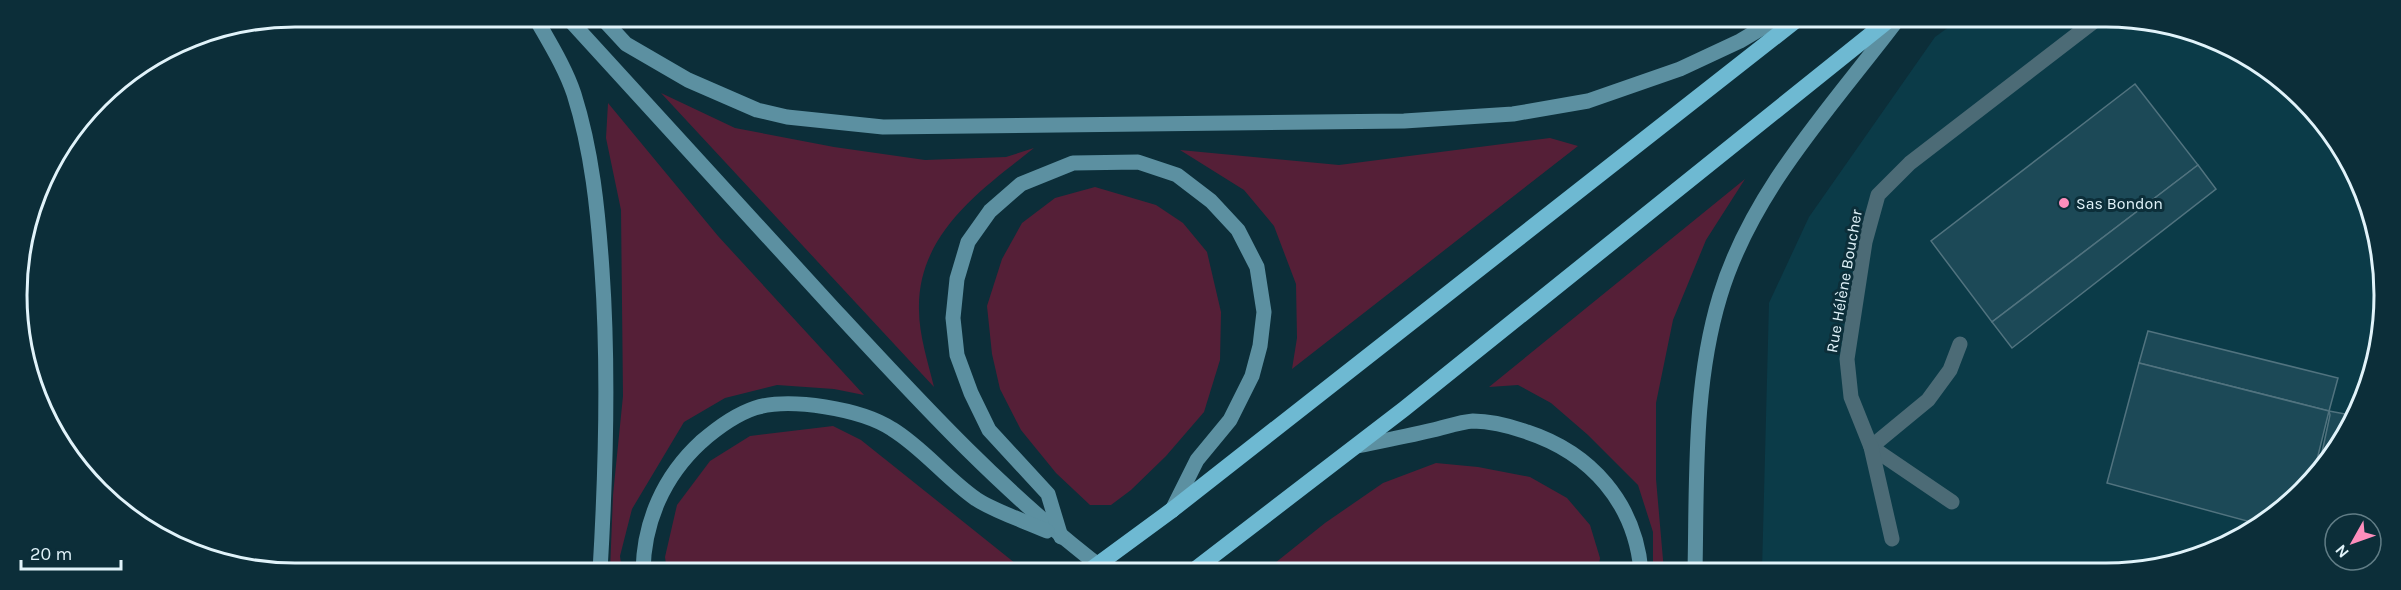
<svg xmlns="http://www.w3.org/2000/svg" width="2401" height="590" font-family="Karla,sans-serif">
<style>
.built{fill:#0b3b48}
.green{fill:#551f37}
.building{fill:#1c4957;stroke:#51737f;stroke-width:1.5}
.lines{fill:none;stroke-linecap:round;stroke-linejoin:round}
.service{stroke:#4c6b76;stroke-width:15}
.minor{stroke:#4c6b76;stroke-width:15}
.secondary{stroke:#5c90a1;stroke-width:15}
.trunk{stroke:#6eb9d2;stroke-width:16}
.trunk-bridge{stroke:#6eb9d2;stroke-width:16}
.poi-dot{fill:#fe8ebc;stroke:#0c2e39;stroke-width:2}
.labels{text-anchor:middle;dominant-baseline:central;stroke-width:6;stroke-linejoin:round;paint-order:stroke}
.poi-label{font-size:16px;fill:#e1f3fa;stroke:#0c2e39;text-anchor:start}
.street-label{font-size:16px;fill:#e1f3fa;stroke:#0c2e39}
.rim{fill:none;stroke:#e1f3fa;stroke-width:3}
</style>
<rect width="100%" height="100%" fill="#0c2e39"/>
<polygon class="built" points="1960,19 2143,19 2246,54 2327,126 2375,223 2382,332 2356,418 2303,492 2229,545 2142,571 1762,571 1769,303 1809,217 1935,37"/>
<g class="green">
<path d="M661 93 735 128 834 147 925 160 1006 157 1034 148C981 190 917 234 919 310 919 335 928 362 934 387Z"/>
<polygon points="608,103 718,236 864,395 834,389 777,385 725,398 684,422 632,509 620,556 622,571 610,571 613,495 623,396 621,210 606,138"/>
<polygon points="1550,138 1578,146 1292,369 1297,338 1296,284 1274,226 1244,190 1180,150 1339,165"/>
<polygon points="1745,179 1706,240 1673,320 1656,403 1656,479 1664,571 1653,571 1653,532 1638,485 1588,435 1551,403 1518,385 1489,387"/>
<polygon points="1095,187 1156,205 1183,223 1207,252 1221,312 1220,360 1204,412 1166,456 1131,490 1111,505 1090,505 1056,473 1021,430 1000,389 992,354 987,306 1002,259 1022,223 1055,198"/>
<polygon points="833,426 861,440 1025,571 667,571 665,557 677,505 710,461 750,436"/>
<polygon points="1436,463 1478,467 1530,477 1567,498 1590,525 1600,558 1598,571 1265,571 1325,523 1383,483"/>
</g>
<g class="building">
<polygon points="2135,84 2198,165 1992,322 1931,241"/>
<polygon points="2198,165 2216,189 2012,348 1992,322"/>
<polygon points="2148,331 2338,378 2329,411 2139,363"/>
<polygon points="2139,363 2329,411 2312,480 2303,492 2258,524 2107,483"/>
<polygon points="2329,411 2356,416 2318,471 2330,415"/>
</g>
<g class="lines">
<polyline class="service" points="1952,502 1871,447 1928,400 1950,370 1960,344"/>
<polyline class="minor" points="1892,539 1871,447 1851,397 1847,359 1865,242 1878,195 1910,163 2097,19"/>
<g class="secondary">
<path d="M535 17C549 42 565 67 574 94 592 151 598 211 602 270 609 370 606 471 600 571"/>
<path d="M567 17C655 114 744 211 833 308 919 401 1005 495 1106 571"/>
<polyline points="601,17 626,44 688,80 757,110 787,117 883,127 1404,121 1513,114 1588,101 1680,69 1740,41 1779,18"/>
<path d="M1357 446C1382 441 1408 436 1433 430 1446 427 1460 422 1473 421 1491 421 1510 426 1527 432 1591 453 1635 503 1641 571"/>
<polyline points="1061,537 1048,494 989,430 971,393 957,355 953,318 957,279 968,242 990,211 1021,184 1073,163 1138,162 1177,175 1211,201 1238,230 1257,267 1264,312 1260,346 1252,376 1230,420 1197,460 1172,510"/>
<path d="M643 571C644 521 664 476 701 442 717 428 734 415 755 408 790 397 861 409 892 429 923 448 946 478 976 499 996 512 1025 521 1047 531"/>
<path d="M1695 571C1697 480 1693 385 1720 296 1752 190 1833 105 1898 19"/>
</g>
<g class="trunk">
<polyline points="1172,510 1799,18"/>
<polyline points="1193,571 1404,409 1890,19"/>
</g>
<polyline class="trunk-bridge" points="1089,571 1172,510"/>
</g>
<circle class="poi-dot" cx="2064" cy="203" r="6"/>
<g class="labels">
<g class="poi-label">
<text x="2076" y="203">Sas Bondon</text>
</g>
<g class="street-label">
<text transform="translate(1844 281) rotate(-80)">Rue Hélène Boucher</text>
</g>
</g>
<path d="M0 0H2401V590H0ZM295 27H2106A268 268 0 0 1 2374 295V295A268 268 0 0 1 2106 563H295A268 268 0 0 1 27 295V295A268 268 0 0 1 295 27Z" fill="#0c2e39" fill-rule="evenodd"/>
<path class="rim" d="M295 27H2106A268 268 0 0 1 2374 295V295A268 268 0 0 1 2106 563H295A268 268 0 0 1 27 295V295A268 268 0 0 1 295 27Z"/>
<g transform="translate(2353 542) rotate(230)"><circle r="28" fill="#0c2e39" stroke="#617d86" stroke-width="1.5"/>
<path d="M0-4.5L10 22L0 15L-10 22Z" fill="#fe8ebc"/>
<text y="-9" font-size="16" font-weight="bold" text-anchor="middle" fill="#e1f3fa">N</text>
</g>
<path d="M21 560v9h100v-9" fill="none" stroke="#e1f3fa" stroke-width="3"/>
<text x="30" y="560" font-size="18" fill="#e1f3fa" stroke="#0c2e39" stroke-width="4.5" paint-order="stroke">20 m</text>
</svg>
